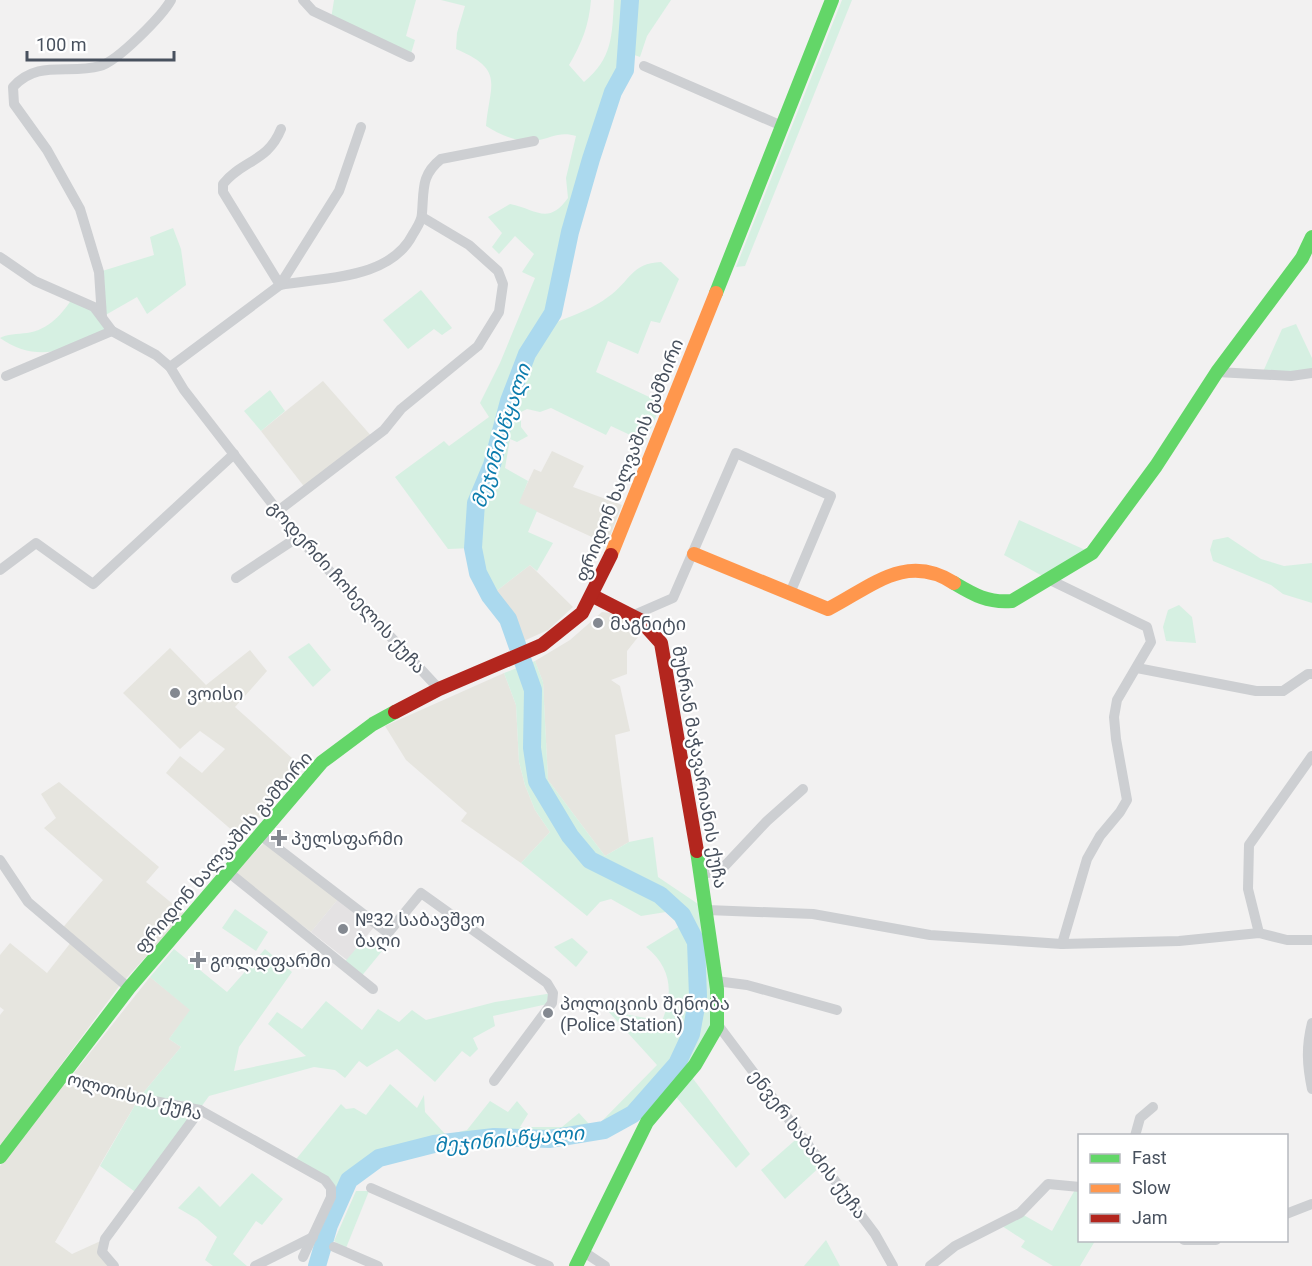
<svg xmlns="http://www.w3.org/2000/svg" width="1312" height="1266" font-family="Roboto,'Noto Sans Georgian',sans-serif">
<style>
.commercial{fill:#e6e5df}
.education{fill:#e4e2e3}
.green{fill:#d6f0e2}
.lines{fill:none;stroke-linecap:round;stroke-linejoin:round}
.river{stroke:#abd9ee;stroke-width:18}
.street{stroke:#cdcfd2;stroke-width:10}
.fast{stroke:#63d668;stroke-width:14}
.slow{stroke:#ff974d;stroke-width:14}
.jam{stroke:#b3261e;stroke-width:14}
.poi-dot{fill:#848991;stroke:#fff;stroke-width:2}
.labels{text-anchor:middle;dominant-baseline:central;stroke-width:4.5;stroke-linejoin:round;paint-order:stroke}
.street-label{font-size:18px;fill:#48515e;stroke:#fff}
.poi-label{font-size:18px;fill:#48515e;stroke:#fff;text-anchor:start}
.water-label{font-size:20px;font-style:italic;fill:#0c7cad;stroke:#fff}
</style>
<rect width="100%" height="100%" fill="#f2f1f1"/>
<g class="commercial">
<polygon points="323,381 373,438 306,489 261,431"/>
<polygon points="552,451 584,466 573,487 622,505 607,544 518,503 534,469 541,472"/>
<polygon points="530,565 573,607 548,630 517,644 508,619 490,596"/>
<polygon points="602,612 620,614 642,632 627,651 627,674 611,680 620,686 630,731 615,735 629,842 605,856 548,780 543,682 535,661 570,640"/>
<polygon points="170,648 206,685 250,650 267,671 235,707 302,767 242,839 166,773 180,756 202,773 225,749 200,731 180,749 123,693"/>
<polygon points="504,673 516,705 519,762 525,785 535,810 550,832 521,863 461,821 467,813 406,760 385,726"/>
<polygon points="59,782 159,867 146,882 185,914 120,985 0,1147 0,1015 4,1010 0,1007 0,955 10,943 47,973 72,941 60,931 103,880 44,828 56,818 41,794"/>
<polygon points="265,842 339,898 311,932 233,873"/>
<polygon points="150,977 191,1010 169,1039 181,1047 139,1098 55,1242 72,1254 105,1239 109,1262 107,1266 0,1266 0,1166 63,1085 135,1097 74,1073"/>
</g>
<polygon class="education" points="339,898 374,927 347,960 311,932"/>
<g class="green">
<polygon points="334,0 416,0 406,36 415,40 410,57 331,19"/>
<path d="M441 0H591C589 25 582 43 569 65L584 82C613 58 612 35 614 0H671L647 36 640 57 626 52 625 70 613 92 570 232 553 313 557 322C574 315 594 308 608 297 630 282 631 263 661 262L679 279 660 323 651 321 638 354 608 341 596 372 662 403 645 442 611 426 606 435 551 408 540 412 527 409 521 412V427L528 436 517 442 510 439 505 468 528 481 519 503 537 511 528 532 553 543 537 571 530 565 490 596 478 573 473 548 448 549 395 477 444 441 449 446 489 417 480 403 500 363 535 278 522 272 534 254 515 236 499 254 492 247 502 233 488 217 510 204C536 209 548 226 568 198L566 178 576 136C560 131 551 138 535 141 519 143 500 135 486 126 490 83 505 70 456 49L457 33 465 6Z"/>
<polygon points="842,0 852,0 745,266 736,267"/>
<path d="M173 228 181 249 186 285 147 314 137 297 102 317 112 331C74 347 39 366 0 338 6 334 18 334 27 333 49 330 63 313 74 296L101 316 99 272 154 255 150 237Z"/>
<polygon points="421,290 452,328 442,335 434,329 408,349 383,320"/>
<polygon points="1296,324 1312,358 1312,373 1262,374 1282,329"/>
<polygon points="270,390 285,411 261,431 244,411"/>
<polygon points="1019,520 1092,553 1048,579 1004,555"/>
<polygon points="1228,537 1261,559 1284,566 1312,563 1312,603 1283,594 1271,585 1213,561 1210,550 1213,540"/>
<polygon points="1179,605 1192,617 1196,643 1166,641 1163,627 1168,610"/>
<polygon points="309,643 331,670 313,687 288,657"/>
<path d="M535 661 543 682 548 780 605 856 629 842 653 837 658 877 707 910 718 1025 688 1072 750 1154 736 1168 671 1091 647 1122 633 1114 604 1130 549 1139 494 1137 434 1144 379 1158 349 1180 342 1197 293 1163 341 1104 346 1109 354 1108 366 1115 390 1084 417 1108 424 1095 425 1112 446 1135 467 1130 490 1101 508 1112 517 1101 528 1114 520 1127H562L579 1113 589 1124 600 1123 657 1065 608 1011 662 1021C674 992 671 967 646 947L680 926 666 912 641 916 611 899 600 902 587 916 521 863 550 832 535 810 525 785 519 762 516 705 504 673Z"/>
<polygon points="235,909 268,932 256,951 222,928"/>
<polygon points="365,938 382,951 360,978 343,964"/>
<polygon points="572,938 588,952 576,967 554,947"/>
<polygon points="174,949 227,992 265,949 292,972 239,1047 234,1071 306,1056 268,1024 277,1012 302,1029 326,1001 362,1030 378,1009 399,1022 412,1010 426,1020 495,1002 553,993 552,1003 493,1016 495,1026 473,1038 478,1049 470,1057 462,1051 435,1082 397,1049 367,1067 359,1061 345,1078 335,1070 314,1067 209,1096 138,1194 100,1166 139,1098 181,1047 169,1039 190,1010 150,977"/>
<polygon points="801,1135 823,1164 785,1199 761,1170"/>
<polygon points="252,1173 283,1199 262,1225 256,1221 233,1254 247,1266 213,1266 205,1260 217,1237 197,1219 178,1208 199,1186 220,1207"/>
<polygon points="1077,1186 1079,1187 1080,1240 1095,1241 1080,1266 1053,1266 1021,1247 1025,1241 999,1224 1020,1213 1052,1231"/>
<polygon points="356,1191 369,1191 346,1248 334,1241"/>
<polygon points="826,1240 840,1266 804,1266"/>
</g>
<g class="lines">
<polyline class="river" points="317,1266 329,1225 349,1180 379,1158 434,1144 494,1137 549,1139 604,1130 633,1114 677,1064 691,1034 698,996 696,942 682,915 660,895 590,860 570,836 537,781 532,748 533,690 508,619 490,596 478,573 473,548 476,503 492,465 509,401 527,354 553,313 570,232 591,159 613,92 625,70 630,0"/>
<g class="street">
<polyline points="303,0 313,11 410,57"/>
<polyline points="644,66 782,126"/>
<path d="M281 129C268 162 242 160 223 184V192L280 285C324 277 390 280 413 234 417 227 422 221 422 213 424 189 421 175 441 159L534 141"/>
<polyline points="0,257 35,281 94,307 112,331 156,355 170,367 184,390 298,537 439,689"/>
<path d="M102 317 99 272 80 209 47 150 14 104 13 87C38 59 69 75 100 66 118 61 162 16 171 0"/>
<polyline points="170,367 280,285 339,191 361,127"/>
<polyline points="1217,372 1291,376 1312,373"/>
<polyline points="6,376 112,331"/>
<polyline points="278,511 384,430 401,409 478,346 499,312 503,284 498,271 469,245 422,217"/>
<polyline points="0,570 36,543 93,584 234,454"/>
<polyline points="236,578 298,537"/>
<polyline points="1048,579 1147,627 1151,642 1117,700 1114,717 1116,739 1127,800 1120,812 1100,836 1087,859 1062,944"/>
<polyline points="634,615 673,598 736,453 831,496 790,593"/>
<polyline points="1137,668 1256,691 1283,691 1308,674 1312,674"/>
<polyline points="259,834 388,933 421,893 547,983 553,993 552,1003 494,1081"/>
<polyline points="0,860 28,902 129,988"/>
<polyline points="227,871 373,989"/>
<polyline points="701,874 720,871 767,821 803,789"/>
<polyline points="707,910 813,914 930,935 1062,944 1179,941 1259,933 1287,940 1312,940"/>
<polyline points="1259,933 1248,889 1249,845 1312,756"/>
<polyline points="716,981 747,985 837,1010"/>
<path d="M1312 1023C1306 1047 1307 1065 1312 1089"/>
<polyline points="718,1025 875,1234 893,1266"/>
<polyline points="59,1076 139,1098 200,1110 325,1180 331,1188 331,1197 303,1257"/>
<polyline points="1135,1136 1140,1118 1153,1107"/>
<polyline points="371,1188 549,1266"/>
<polyline points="1286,1214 1312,1204"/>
<polyline points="1184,1240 1216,1240"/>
<polyline points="334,1247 378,1266"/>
<polyline points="584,1252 605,1266"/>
<polyline points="114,1266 102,1252 105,1239 200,1110"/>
<polyline points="255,1266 313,1237"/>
<polyline points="930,1266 955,1246 1020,1213 1048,1184 1080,1187"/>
</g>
<g class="fast">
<polyline points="716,293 832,0"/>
<path d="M954 583C974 595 988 603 1012 601L1092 553 1156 466 1217 372 1302 258 1312 237"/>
<polyline points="0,1157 129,988 322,762 373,724 395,712"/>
<polyline points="576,1266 647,1122 695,1065 717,1027 717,989 697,851"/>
</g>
<g class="slow">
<path d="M694 554 828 609C871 587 906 552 954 583"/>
<polyline points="611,555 716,293"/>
</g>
<g class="jam">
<polyline points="593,596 640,620 661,643 697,851"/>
<polyline points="395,712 439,689 542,645 582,613 611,555"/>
</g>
</g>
<g class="poi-dot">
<circle cx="598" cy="623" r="6"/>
<circle cx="175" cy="693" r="6"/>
<path d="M276 829h6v6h6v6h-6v6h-6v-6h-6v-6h6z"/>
<circle cx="343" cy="929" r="6"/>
<path d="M195 951h6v6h6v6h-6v6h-6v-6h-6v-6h6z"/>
<circle cx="548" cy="1013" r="6"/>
</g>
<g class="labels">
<g class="street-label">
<text transform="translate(629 460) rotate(-68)">ფრიდონ ხალვაშის გამზირი</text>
<text transform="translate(347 587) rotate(48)">გოდერძი ჩოხელის ქუჩა</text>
<text transform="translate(700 767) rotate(80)">მუხრან მაჭავარიანის ქუჩა</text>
<text transform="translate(223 852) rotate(-49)">ფრიდონ ხალვაშის გამზირი</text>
<text transform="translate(135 1096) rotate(15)">ოლთისის ქუჩა</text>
<text transform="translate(808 1144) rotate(53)">ენვერ ხაბაძის ქუჩა</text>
</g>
<g class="poi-label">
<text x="610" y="623">მაგნიტი</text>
<text x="187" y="693">ვოისი</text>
<text x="291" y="838">პულსფარმი</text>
<text x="355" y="919">№32 საბავშვო<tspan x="355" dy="21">ბაღი</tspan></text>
<text x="210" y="960">გოლდფარმი</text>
<text x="560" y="1003">პოლიციის შენობა<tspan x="560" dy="21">(Police Station)</tspan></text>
</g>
<g class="water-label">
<text transform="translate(501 436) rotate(-72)">მეჯინისწყალი</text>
<text transform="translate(509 1139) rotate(-5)">მეჯინისწყალი</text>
</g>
</g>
<rect x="1078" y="1134" width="210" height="108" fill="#ffffff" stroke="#b6b9bf" stroke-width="1.5"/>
<rect x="1090" y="1154" width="30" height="9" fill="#63d668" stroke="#b6b9bf" stroke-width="1.5"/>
<text x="1132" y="1164" font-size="18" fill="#48515e">Fast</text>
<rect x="1090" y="1184" width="30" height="9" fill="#ff974d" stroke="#b6b9bf" stroke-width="1.5"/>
<text x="1132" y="1194" font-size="18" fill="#48515e">Slow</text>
<rect x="1090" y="1214" width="30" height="9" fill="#b3261e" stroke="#b6b9bf" stroke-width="1.5"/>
<text x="1132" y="1224" font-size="18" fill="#48515e">Jam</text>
<path d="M27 51v9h147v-9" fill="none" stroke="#48515e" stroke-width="3"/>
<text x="36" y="51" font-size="18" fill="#48515e" stroke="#ffffff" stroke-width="4.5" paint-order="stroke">100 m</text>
</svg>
